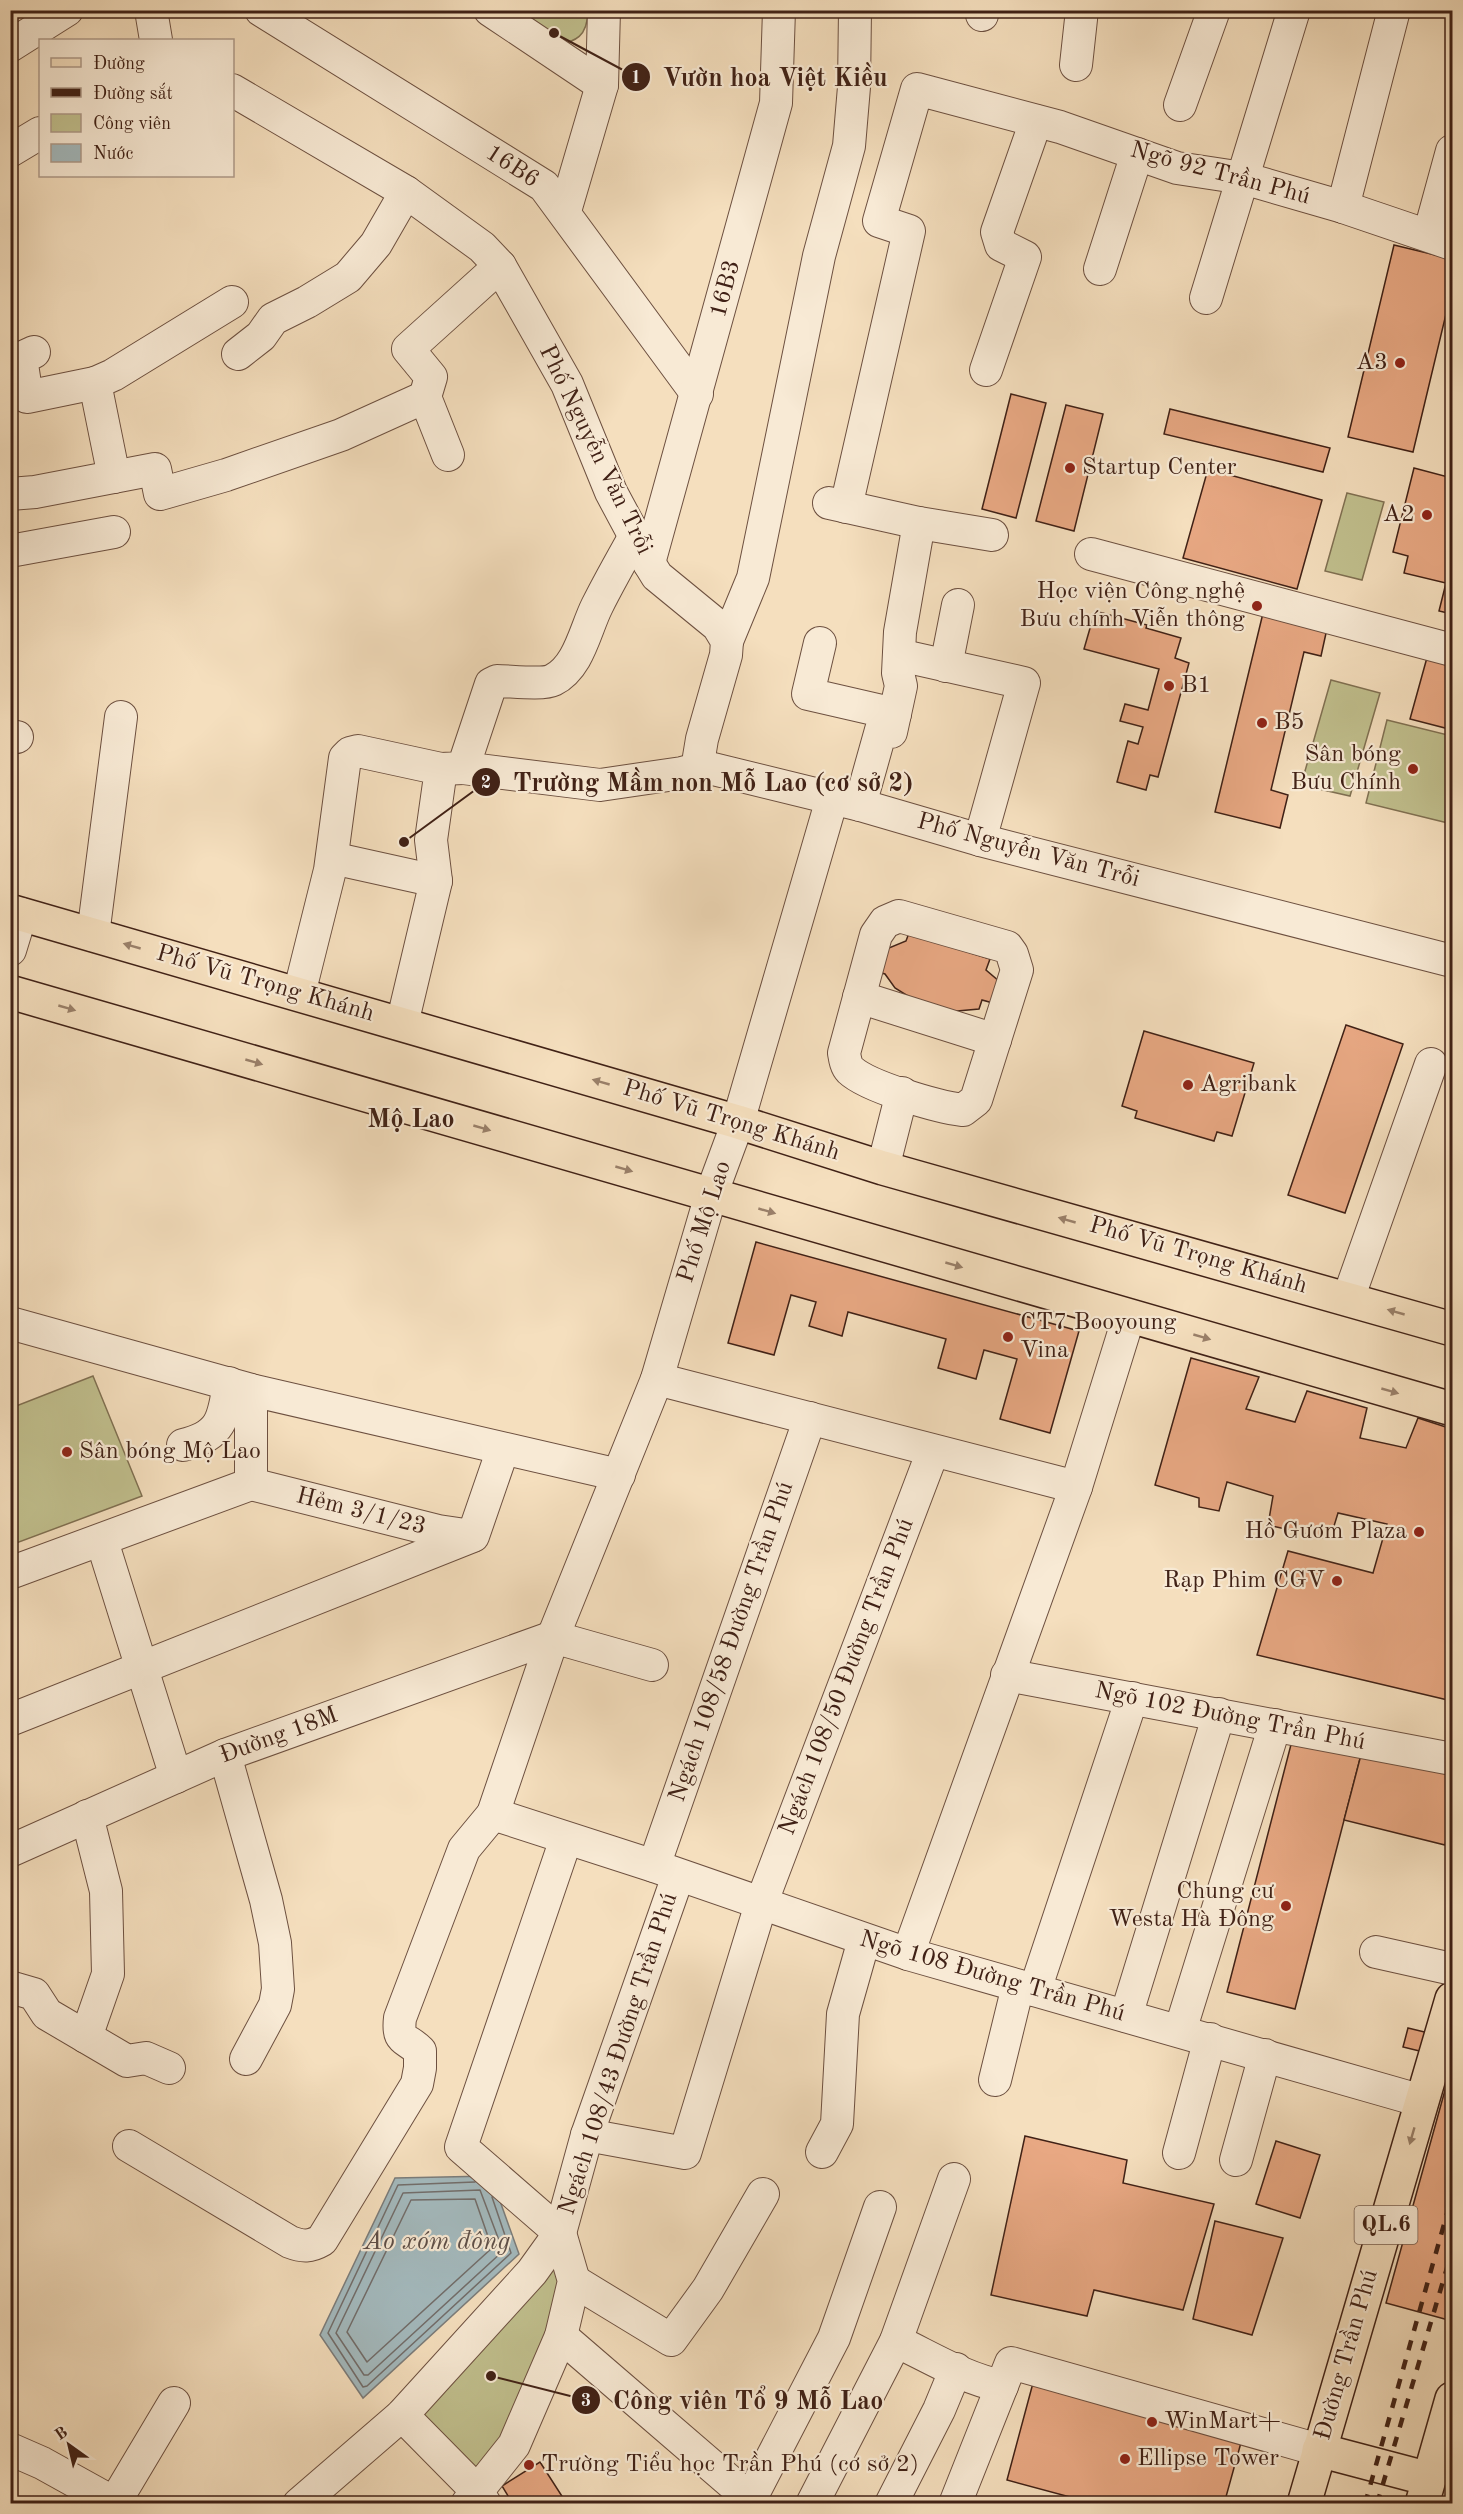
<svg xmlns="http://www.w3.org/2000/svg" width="1463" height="2514" font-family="'Old Standard TT',serif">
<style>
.green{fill:#c1c08e;stroke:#807052;stroke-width:1.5}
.water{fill:#a3b9bd;stroke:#7b7c7a;stroke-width:1.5}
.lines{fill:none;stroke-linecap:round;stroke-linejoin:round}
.shore{stroke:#726d6a;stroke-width:1.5}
.building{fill:#e8a883;stroke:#402116;stroke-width:1.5}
.minor-casing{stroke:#6d5040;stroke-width:34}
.major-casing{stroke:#402116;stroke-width:36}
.highway-casing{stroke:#402116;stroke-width:36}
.minor{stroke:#f8ead5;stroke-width:32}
.major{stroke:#f5dfbe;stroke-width:33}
.highway{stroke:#f5dfbe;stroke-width:33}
.rail{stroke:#402116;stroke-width:4.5;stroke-dasharray:10 10;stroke-linecap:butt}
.oneway{fill:#9a806a}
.poi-dot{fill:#8f2418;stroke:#f8ead5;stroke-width:2}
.labels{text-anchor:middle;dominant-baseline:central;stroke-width:4.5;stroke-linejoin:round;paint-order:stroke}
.shield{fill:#f8ead5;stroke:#775d4f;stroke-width:1.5}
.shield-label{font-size:22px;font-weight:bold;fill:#402116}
.street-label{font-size:24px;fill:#402116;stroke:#f8ead5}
.poi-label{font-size:24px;fill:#402116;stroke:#f8ead5;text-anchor:start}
.neighbourhood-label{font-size:26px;font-weight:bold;fill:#402116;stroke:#f8ead5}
.water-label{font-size:26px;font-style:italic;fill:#5e4f48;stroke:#f8ead5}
.leader{fill:none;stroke:#402116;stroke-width:2}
.callout-dot{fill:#402116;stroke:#f8ead5;stroke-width:2}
.mark-label{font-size:18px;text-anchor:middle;font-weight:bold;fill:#fff}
.callout-label{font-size:26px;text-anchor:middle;font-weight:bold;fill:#402116;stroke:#f8ead5;stroke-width:4.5;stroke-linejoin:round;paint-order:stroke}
</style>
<rect width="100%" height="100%" fill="#f5dfbe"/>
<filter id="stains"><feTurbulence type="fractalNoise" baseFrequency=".00333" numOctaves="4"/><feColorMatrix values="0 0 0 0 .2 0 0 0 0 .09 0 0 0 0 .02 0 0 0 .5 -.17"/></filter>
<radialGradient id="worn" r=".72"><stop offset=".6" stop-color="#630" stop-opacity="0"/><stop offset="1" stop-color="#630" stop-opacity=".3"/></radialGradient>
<g class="green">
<path d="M494 11H588C587 41 573 41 547 49Z"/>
<polygon points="1347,493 1384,502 1362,580 1325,571"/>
<polygon points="1331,680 1380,693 1350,796 1301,785"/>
<polygon points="1387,720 1452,736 1452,824 1366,803"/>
<polygon points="93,1376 142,1496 11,1545 11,1408"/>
<polygon points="560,2233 574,2281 477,2491 402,2415"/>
</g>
<polygon class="water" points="491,2176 519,2254 363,2398 320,2335 395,2178"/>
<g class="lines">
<g class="shore">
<polyline points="475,2182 398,2185 328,2333 363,2387 367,2386 511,2253 492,2197"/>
<polygon points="480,2190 503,2251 368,2375 364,2375 336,2333 403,2193"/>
<polygon points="411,2200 475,2199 492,2248 367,2362 347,2332"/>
</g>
</g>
<g class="building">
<polygon points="1394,245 1452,259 1452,289 1413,452 1348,437"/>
<polygon points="1011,394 1046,403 1016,518 982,509"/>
<polygon points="1066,405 1103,414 1074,531 1036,521"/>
<polygon points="1170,409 1330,448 1323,472 1164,434"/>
<polygon points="1414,468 1452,478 1452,614 1439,611 1446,583 1404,573 1408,556 1393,552"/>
<polygon points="1208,469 1322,500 1297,589 1183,558"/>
<polygon points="1264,609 1328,624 1321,656 1304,652 1271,790 1288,795 1280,828 1215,812"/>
<polygon points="1095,611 1147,625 1146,628 1181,638 1175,658 1189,663 1158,777 1150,775 1146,790 1117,782 1128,741 1138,744 1143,727 1120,721 1125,704 1148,710 1159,669 1084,649"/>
<polygon points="1428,654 1452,660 1452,718 1449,729 1410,719"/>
<polygon points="909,933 990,959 986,970 1000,982 993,1003 982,1000 979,1009 946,1012 927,1008 895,988 885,974 878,972 884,950 906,941"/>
<polygon points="1346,1025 1403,1044 1345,1213 1288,1195"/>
<polygon points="1144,1031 1254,1063 1232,1136 1217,1132 1214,1141 1135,1118 1137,1111 1122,1106"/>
<polygon points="756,1242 1079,1331 1050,1433 1000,1419 1017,1359 984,1350 976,1379 938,1368 946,1339 848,1312 842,1336 809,1326 816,1302 791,1295 774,1355 728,1343"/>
<polygon points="1191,1358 1259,1377 1246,1409 1295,1422 1307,1391 1367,1408 1360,1438 1406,1448 1418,1418 1452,1429 1452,1701 1257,1655 1288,1551 1373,1573 1387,1524 1338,1513 1330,1539 1268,1525 1273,1496 1227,1482 1219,1511 1199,1507 1199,1498 1155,1485"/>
<polygon points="1294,1733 1362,1751 1295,2009 1227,1992"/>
<polygon points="1362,1751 1452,1774 1452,1815 1445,1845 1344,1820"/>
<polygon points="1408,2028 1441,2036 1436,2055 1403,2047"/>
<polygon points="1452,2065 1452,2321 1386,2303"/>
<polygon points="1025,2136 1127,2160 1123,2183 1214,2204 1183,2310 1094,2290 1087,2316 991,2295"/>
<polygon points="1276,2141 1320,2155 1300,2218 1256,2204"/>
<polygon points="1215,2221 1283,2238 1252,2335 1193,2319"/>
<polygon points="1033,2383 1242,2439 1224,2504 1096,2504 1007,2480"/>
<polygon points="540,2462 567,2504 513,2504 502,2486"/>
</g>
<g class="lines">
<g class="minor-casing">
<g id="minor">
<polyline points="151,10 156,40"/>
<polyline points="261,10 544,186 697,394"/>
<polyline points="490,10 602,85"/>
<polyline points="982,15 983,10"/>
<polyline points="10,46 67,10"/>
<polyline points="1076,65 1082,10"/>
<polyline points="232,90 406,192 482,247 500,266 567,384 611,492 649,563 657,576 718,626 727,641 726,655 702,739 699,757 705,767 860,805 980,840 1452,961"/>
<polyline points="1180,105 1214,10"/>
<polyline points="10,151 40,133"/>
<polyline points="1343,207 1394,10"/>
<polyline points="565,211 602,85 604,10"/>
<polyline points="1429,235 1452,151"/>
<polyline points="1100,269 1137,154"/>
<polyline points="1206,298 1294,10"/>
<polyline points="34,352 21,358 27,397 95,383"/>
<polyline points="238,354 261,336 273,319 307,302 348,277 376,244 406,192"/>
<polyline points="986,370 1025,257 1001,245 997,232 1036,121"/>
<polyline points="425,397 448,455"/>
<polyline points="114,477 95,383 113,375 232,302"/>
<polyline points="10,494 35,492 155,469 160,494 226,475 341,435 425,397 431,377 408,349 500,266"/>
<polyline points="829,503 919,523 992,535"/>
<polyline points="846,507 909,231 879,221 917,89 1060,127 1177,168 1243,178 1343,207 1452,244"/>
<polyline points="10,551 114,532"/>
<polyline points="1091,554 1452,650"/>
<polyline points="649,563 776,103 779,10"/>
<polyline points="727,641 753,578 819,256 849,146 854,87 855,10"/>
<polyline points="820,643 808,694 895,714"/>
<polyline points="899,655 1024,683 980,840"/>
<polyline points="946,666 958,605"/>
<polyline points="10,736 17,737"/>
<polyline points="463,768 600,785 682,773 705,767"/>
<path d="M441 769 463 768 491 684 497 681C510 681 543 685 553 680 579 667 585 630 597 606 609 582 622 559 635 536"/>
<polyline points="832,799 738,1122 711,1195 657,1379 553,1637 493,1814 654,1866 908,1954 1422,2101"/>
<polyline points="860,805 881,730 891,732 901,686 898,673 900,632 919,523"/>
<polyline points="332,858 436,881"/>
<path d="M899 916 1007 947 1012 954 1017 970 976 1100 963 1110C938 1107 868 1087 850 1070 846 1066 845 1059 844 1053L876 935 885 922Z"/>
<polyline points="93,935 121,717"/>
<polyline points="10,950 21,914"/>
<polyline points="299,994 330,870 345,758 350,753 358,751 441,769 431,840 436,881 402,1024"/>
<polyline points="859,997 995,1040"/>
<polyline points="883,1168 902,1093"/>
<polyline points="1348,1299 1431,1064"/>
<polyline points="10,1323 251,1390 619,1475"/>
<polyline points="657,1379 1076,1487"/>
<path d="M183 1445C221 1436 224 1419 229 1383"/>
<polyline points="251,1484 438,1531 472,1536"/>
<polyline points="102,1541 176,1777"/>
<polyline points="10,1573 251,1484 251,1390"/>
<polyline points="553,1637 652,1665"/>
<polyline points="1007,1675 1452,1759"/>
<polyline points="10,1720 473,1536 503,1449"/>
<polyline points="225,1755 266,1900 275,1943 278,1989 275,2005 246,2059"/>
<polyline points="10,1851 225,1755 553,1637"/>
<polyline points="654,1866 810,1418"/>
<polyline points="1376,1952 1452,1969"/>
<polyline points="908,1954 1076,1487 1129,1316"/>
<polyline points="10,1987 34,1994 47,2014 127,2061 146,2058 169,2068"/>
<polyline points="1035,1990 1132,1698"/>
<polyline points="1126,2016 1219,1714"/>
<polyline points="1180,2031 1275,1725"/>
<polyline points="86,2037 108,1974 106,1891 87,1816"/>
<polyline points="995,2080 1018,1986"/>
<polyline points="587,2135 685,2153 761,1904 933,1451"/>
<path d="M129 2146 290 2242C303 2247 310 2247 322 2240L417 2084 420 2068V2051C406 2037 397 2043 400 2018L464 1849 493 1814"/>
<polyline points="822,2152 837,2124 843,2014 864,1940"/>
<polyline points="1179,2153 1210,2039"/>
<polyline points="1236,2160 1265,2055"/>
<polyline points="560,2233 461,2147 566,1839"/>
<polyline points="574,2281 671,2340 708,2289 763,2194"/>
<polyline points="561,2336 756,2504"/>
<path d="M896 2341C930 2357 965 2379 1002 2386"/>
<polyline points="402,2415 477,2491 485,2504"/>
<polyline points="10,2449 42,2463 116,2504"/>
<polyline points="751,2498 834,2338 880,2207"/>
<polyline points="115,2502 174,2403"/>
<polyline points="299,2504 402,2415 532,2272 560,2233 587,2135 678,1876"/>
<polyline points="467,2504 514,2445 561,2336 574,2281 560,2233"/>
<polyline points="812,2504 896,2341 954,2179"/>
<polyline points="891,2504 939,2410 956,2369"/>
<polyline points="955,2504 1011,2363 1319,2450"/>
</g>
</g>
<g class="major-casing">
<g id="major">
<polyline points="10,911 738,1122 883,1168 1452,1329"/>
<polyline points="10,992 1452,1409"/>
</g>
</g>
<g class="highway-casing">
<g id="highway">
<polyline points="1319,2450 1429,2479"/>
<polyline points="1304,2504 1452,1999"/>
<polyline points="1422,2504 1452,2399"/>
</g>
</g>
<use href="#minor" class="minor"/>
<use href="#major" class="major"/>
<use href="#highway" class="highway"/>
<g class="rail">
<polyline points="1365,2504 1452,2196"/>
<polyline points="1377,2504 1452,2251"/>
</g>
</g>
<defs><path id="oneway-solid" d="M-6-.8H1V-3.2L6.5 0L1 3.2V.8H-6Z" transform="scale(1.5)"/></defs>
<g class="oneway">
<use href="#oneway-solid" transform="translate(132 946) rotate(-164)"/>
<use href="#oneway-solid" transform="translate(67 1008) rotate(16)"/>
<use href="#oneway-solid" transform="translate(254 1062) rotate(16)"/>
<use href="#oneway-solid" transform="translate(601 1082) rotate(-164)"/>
<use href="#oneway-solid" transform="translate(482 1128) rotate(16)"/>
<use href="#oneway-solid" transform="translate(624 1169) rotate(16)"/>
<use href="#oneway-solid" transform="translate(767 1211) rotate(16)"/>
<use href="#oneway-solid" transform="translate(1067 1220) rotate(-164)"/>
<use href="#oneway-solid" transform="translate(954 1265) rotate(16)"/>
<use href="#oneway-solid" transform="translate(1396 1312) rotate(-164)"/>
<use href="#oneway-solid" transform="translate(1202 1337) rotate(16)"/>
<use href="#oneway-solid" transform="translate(1390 1391) rotate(16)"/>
<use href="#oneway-solid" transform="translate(1412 2136) rotate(106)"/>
</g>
<g class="poi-dot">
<circle cx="1400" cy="363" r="6"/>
<circle cx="1070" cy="468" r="6"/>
<circle cx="1427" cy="515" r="6"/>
<circle cx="1257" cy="606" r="6"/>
<circle cx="1169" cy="686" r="6"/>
<circle cx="1262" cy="723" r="6"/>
<circle cx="1413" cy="769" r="6"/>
<circle cx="1188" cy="1085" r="6"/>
<circle cx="1008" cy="1337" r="6"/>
<circle cx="67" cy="1452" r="6"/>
<circle cx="1419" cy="1532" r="6"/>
<circle cx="1337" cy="1581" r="6"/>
<circle cx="1286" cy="1906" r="6"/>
<circle cx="1152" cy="2422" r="6"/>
<circle cx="1125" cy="2459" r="6"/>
<circle cx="529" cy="2465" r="6"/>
</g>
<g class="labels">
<rect class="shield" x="1354.5" y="2206" width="63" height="38" rx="4.5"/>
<g class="shield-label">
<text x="1386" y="2225">QL.6</text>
</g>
<g class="street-label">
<text transform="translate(512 167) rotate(33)">16B6</text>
<text transform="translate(1220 174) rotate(15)">Ngõ 92 Trần Phú</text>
<text transform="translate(726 289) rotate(-75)">16B3</text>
<text transform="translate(595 450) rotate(64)">Phố Nguyễn Văn Trỗi</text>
<text transform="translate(1028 851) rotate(15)">Phố Nguyễn Văn Trỗi</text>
<text transform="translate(265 984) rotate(16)">Phố Vũ Trọng Khánh</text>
<text transform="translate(731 1121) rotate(17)">Phố Vũ Trọng Khánh</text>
<text transform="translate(705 1222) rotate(-72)">Phố Mộ Lao</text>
<text transform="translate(1198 1256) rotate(16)">Phố Vũ Trọng Khánh</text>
<text transform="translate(361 1512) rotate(14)">Hẻm 3/1/23</text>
<text transform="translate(732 1642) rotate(-71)">Ngách 108/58 Đường Trần Phú</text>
<text transform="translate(847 1677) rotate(-69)">Ngách 108/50 Đường Trần Phú</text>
<text transform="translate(1230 1717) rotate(11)">Ngõ 102 Đường Trần Phú</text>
<text transform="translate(279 1736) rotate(-20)">Đường 18M</text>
<text transform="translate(992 1977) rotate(16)">Ngõ 108 Đường Trần Phú</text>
<text transform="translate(619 2054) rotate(-72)">Ngách 108/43 Đường Trần Phú</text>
<text transform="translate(1347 2355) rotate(-74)">Đường Trần Phú</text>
</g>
<g class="poi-label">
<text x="1388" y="363" text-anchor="end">A3</text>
<text x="1082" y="468">Startup Center</text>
<text x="1415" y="515" text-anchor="end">A2</text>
<text x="1245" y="592" text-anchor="end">Học viện Công nghệ<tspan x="1245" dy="28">Bưu chính Viễn thông</tspan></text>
<text x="1181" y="686">B1</text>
<text x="1274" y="723">B5</text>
<text x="1401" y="755" text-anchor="end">Sân bóng<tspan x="1401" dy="28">Bưu Chính</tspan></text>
<text x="1200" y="1085">Agribank</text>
<text x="1020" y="1323">CT7 Booyoung<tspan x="1020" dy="28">Vina</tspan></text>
<text x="79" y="1452">Sân bóng Mộ Lao</text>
<text x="1407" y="1532" text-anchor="end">Hồ Gươm Plaza</text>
<text x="1325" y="1581" text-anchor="end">Rạp Phim CGV</text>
<text x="1274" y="1892" text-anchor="end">Chung cư<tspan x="1274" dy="28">Westa Hà Đông</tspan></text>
<text x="1164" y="2422">WinMart+</text>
<text x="1137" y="2459">Ellipse Tower</text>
<text x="541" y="2465">Trường Tiểu học Trần Phú (cơ sở 2)</text>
</g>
<g class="neighbourhood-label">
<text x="411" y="1120">Mộ Lao</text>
</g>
<g class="water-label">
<text x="437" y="2242">Ao xóm đông</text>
</g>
</g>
<path class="leader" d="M554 33L636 77M404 842L486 782M491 2376L586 2400"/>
<g class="callout-dot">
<circle cx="554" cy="33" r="6"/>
<circle cx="404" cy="842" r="6"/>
<circle cx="491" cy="2376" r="6"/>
<circle cx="636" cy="77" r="15"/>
<circle cx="486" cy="782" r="15"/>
<circle cx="586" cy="2400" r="15"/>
</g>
<g class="mark-label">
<text x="636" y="83">1</text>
<text x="486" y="788">2</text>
<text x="586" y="2406">3</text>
</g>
<g class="callout-label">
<text x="775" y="86">Vườn hoa Việt Kiều</text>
<text x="713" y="791">Trường Mầm non Mỗ Lao (cơ sở 2)</text>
<text x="748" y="2409">Công viên Tổ 9 Mỗ Lao</text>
</g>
<rect width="1463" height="2514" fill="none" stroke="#f5dfbe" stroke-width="36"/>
<rect x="12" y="12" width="1439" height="2490" fill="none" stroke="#402116" stroke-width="3"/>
<rect x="18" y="18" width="1427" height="2478" fill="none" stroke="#402116" stroke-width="1.5"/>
<rect x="39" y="39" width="195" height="138" fill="#f8ead5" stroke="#ae9a89" stroke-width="1.5"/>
<rect x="51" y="58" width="30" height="9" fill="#f5dfbe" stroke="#ae9a89" stroke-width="1.5"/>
<text x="93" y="69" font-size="18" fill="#402116">Đường</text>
<rect x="51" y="88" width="30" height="9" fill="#402116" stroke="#ae9a89" stroke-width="1.5"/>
<text x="93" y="99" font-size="18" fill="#402116">Đường sắt</text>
<rect x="51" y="114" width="30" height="18" fill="#c1c08e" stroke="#ae9a89" stroke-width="1.5"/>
<text x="93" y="129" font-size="18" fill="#402116">Công viên</text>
<rect x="51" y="144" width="30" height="18" fill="#a3b9bd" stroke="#ae9a89" stroke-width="1.5"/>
<text x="93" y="159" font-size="18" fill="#402116">Nước</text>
<g transform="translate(69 2445) rotate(326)" stroke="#f8ead5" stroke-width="4.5" paint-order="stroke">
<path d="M0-4.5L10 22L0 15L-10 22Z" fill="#402116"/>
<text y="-9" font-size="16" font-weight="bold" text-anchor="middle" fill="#402116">B</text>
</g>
<rect width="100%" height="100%" filter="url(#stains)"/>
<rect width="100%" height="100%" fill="url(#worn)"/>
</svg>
